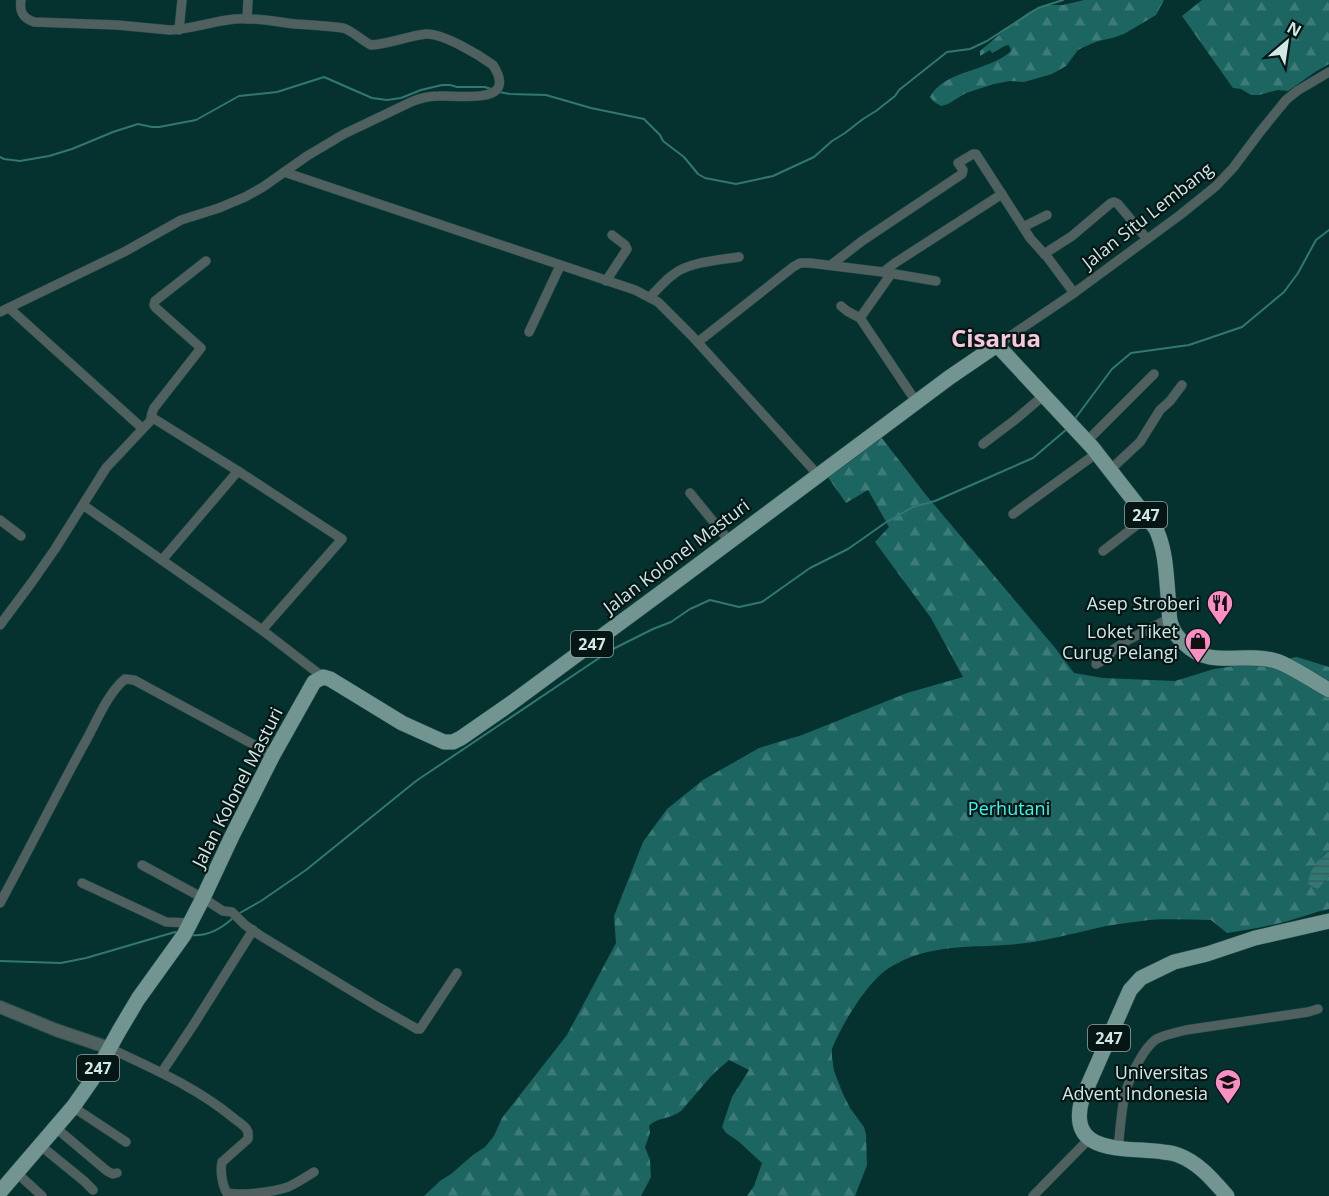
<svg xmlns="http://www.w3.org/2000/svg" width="1329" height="1196" font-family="'Open Sans',sans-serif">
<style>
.forest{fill:url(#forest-firs)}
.water{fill:url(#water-rules)}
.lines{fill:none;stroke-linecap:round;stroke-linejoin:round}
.stream{stroke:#317772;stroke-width:2}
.minor-casing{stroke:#264f4c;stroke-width:10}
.tertiary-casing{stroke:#264f4c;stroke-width:14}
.primary-casing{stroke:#264f4c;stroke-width:16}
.minor{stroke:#4f605f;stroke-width:9}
.tertiary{stroke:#4f605f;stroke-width:12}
.primary{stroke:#729592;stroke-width:15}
.labels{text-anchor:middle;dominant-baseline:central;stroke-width:4.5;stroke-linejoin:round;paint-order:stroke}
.shield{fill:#061615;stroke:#94a8a7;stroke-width:1.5}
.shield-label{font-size:16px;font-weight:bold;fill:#d1e7e5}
.street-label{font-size:18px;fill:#d1e7e5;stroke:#061615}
.poi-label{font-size:18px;fill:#d1e7e5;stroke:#061615;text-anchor:end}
.park-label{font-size:18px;fill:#36fbf1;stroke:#061615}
.district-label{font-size:24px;font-weight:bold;fill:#f7c7dc;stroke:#061615}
</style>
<defs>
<pattern id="forest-firs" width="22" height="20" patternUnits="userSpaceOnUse" patternTransform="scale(1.5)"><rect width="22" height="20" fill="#1c6561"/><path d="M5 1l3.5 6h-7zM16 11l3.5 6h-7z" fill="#3c7b78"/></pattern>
<pattern id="water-rules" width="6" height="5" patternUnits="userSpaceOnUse" patternTransform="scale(1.5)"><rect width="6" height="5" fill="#317772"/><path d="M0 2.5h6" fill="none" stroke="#385e5c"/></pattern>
</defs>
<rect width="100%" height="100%" fill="#05322f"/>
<g class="forest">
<path d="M1084 0H1164L1156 15 1124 34 1112 38 1098 41 1084 47 1078 50 1066 66 1052 74 1024 82 1010 81 994 84 966 93 948 104 941 106 934 102 930 97C944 70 988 72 1011 51L1010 47 1008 45C1002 46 998 51 992 53L990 50 980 56V51L1011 25 1029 12 1044 5H1063Z"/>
<polygon points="1202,0 1329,0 1329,64 1315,72 1288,91 1278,90 1259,95 1251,95 1241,89 1233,88 1182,16"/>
<path d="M881 437 926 495 1056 649 1074 673 1103 678 1175 681 1214 669 1297 657 1329 667V851L1321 857 1318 890 1329 876V909C1315 912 1302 917 1288 921 1267 926 1248 930 1227 933L1211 920C1188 920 1165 918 1142 921 1126 923 1109 925 1093 929 1071 934 1049 940 1026 943 980 949 930 941 889 968 867 982 842 1024 832 1049V1057L834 1071 843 1094 850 1108 864 1127 866 1134 867 1165 855 1196H747L754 1186 762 1163 738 1141 726 1133 722 1127 732 1097 749 1070 729 1060 713 1074 681 1111C671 1119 657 1117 649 1126L650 1133 645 1147 650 1160 651 1177 641 1196H424L440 1181 451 1174 473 1155 485 1147 494 1136 502 1118 567 1035 616 943 614 916 643 842 667 809 703 780 759 748 802 735 907 693 963 677 931 618 875 542 889 527 868 490 846 503 827 476Z"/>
</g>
<path class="water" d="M1329 851V876L1318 890 1308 884C1310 868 1316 861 1329 851Z"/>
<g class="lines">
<g class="stream">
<polyline points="499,92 510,94 546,95 591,108 644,119 660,135 663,141 684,157 698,174 705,178 736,184 773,176 814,157 832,141 845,133 863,119 876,111 895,96 899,90 947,52 970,49 987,41 1038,8 1063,0"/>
<polyline points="0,157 4,159 20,161 49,156 72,149 113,132 138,124 152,127 159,127 196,120 239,96 277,92 324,77 372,98 387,100 401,98 421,90 442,85 450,85 457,87 485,87 491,89"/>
<polyline points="1074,420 1112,369 1131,353 1189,345 1242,327 1284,292 1298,273 1316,240 1329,230"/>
<polyline points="238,914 261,901 306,870 416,781 611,650 653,629 671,622 690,609 710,600 739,607 762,602 810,568 848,549 885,523 913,507 935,501 1033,458 1067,429"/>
<path d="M190 935C207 937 221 929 233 918"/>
<polyline points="0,961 61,963 86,958 175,932 179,933"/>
</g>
<g class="minor-casing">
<g id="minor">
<polyline points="247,19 248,0"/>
<polyline points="179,30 182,0"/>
<polyline points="284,172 635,290 658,302 692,336 819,476"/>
<polyline points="1047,215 1023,227 1030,238 1048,258 1074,293"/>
<polyline points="1044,254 1072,236 1111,203 1114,202 1118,204 1147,239"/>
<polyline points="831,265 862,241 962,174 963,170 958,163 973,154 976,154 1023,227"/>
<polyline points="883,272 895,263 1002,194"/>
<polyline points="606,281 627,249 625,245 612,235"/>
<path d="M650 297C658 289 665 280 674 274 689 262 720 260 739 257"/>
<polyline points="841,306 847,311 860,318 917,403"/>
<polyline points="9,308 142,428"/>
<path d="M0 312 124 252 181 220 219 208 245 197 263 187 307 156 344 134 411 102C420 98 429 96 439 96 460 95 519 106 493 65 479 55 443 33 426 34 407 36 390 44 371 45 361 40 353 31 343 28 328 26 312 25 296 24 276 22 256 17 235 19 213 21 192 29 170 30L117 25 34 22C23 18 19 12 21 0"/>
<polyline points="860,318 891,274"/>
<polyline points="529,332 560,266"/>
<polyline points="698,342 793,267 800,263 810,263 883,272 936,281"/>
<polyline points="997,345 1074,293 1180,215 1216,186 1233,168 1260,132 1286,100 1297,91 1329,72"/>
<polyline points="151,418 152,413 154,408 201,348 156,308 154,305 155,301 206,261"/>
<polyline points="1087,441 1154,374"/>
<polyline points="983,444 1016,419 1043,396"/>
<polyline points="1110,470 1140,442 1160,410 1170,401 1182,385"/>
<polyline points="238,471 342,539 262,630"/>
<polyline points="690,493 730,542"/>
<polyline points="83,505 262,630 323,677"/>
<polyline points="1013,514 1097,453"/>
<polyline points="0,520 21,536"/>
<polyline points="1103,551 1147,517"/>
<polyline points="0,625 32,582 55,549 106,468 153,418 238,471 162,560"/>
<polyline points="1096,664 1107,658 1114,649 1128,640 1170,618"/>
<polyline points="142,865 203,898 223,911 232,912 245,925 261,936 375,1005 417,1029 420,1029 457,973"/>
<polyline points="82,883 166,922 190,923"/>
<path d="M0 903C30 848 58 791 88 737 98 718 109 692 125 679L134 680 273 755"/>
<path d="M109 1048C154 1069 198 1088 236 1120 240 1123 245 1126 247 1130 249 1133 248 1135 248 1139L222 1162C220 1170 222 1185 227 1193 241 1196 274 1192 288 1187 297 1183 306 1177 314 1172"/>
<polyline points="162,1072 194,1024 253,930"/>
<polyline points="73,1107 126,1142"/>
<polyline points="56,1128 107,1171 113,1174 117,1173"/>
<polyline points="41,1146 84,1181 93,1190"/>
<path d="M1118 1149C1122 1113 1121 1091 1140 1059 1144 1052 1149 1045 1155 1040 1164 1034 1176 1033 1186 1030L1308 1012 1318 1009"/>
<polyline points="17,1173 42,1196"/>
<polyline points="1033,1196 1090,1138"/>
</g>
</g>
<g class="tertiary-casing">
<polyline id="tertiary" points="0,1007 56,1030 109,1048"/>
</g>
<g class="primary-casing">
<g id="primary">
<path d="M0 1192 73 1107 92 1080 119 1031 138 999 184 935 203 898 232 836 273 755 314 682 323 677 330 679 402 723 444 742H453L461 738 510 704 670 586 950 377 997 345 1092 447 1156 529C1167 553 1166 579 1169 606 1169 612 1169 619 1171 624 1173 631 1178 638 1184 643 1210 670 1245 651 1276 661 1292 666 1314 682 1329 690"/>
<path d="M1227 1196C1212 1179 1199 1163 1178 1155 1143 1143 1064 1164 1082 1099L1130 990 1141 978 1174 962 1207 954 1255 938 1329 921"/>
</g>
</g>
<use href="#minor" class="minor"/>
<use href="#tertiary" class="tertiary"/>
<use href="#primary" class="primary"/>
</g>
<defs>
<g id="restaurant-pin" transform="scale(1.35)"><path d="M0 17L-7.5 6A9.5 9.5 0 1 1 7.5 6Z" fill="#fb8fc4" stroke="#061615"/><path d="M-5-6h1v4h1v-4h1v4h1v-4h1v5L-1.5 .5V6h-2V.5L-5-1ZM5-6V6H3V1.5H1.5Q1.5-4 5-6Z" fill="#111"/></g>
<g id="shop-pin" transform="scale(1.35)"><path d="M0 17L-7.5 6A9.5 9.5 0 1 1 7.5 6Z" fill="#fb8fc4" stroke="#061615"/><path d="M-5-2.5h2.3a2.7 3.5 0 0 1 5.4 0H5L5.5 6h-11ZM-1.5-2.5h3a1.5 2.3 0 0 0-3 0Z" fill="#111"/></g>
<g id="university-pin" transform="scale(1.35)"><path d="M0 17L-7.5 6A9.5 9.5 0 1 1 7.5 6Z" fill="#fb8fc4" stroke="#061615"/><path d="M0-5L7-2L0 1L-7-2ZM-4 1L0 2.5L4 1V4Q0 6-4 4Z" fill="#111"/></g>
</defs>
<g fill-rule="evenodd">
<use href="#restaurant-pin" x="1220" y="603"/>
<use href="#shop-pin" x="1198" y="641"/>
<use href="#university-pin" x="1228" y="1082"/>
</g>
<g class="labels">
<g class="shield">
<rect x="1125" y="502" width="42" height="26" rx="4.5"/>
<rect x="571" y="631" width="42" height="26" rx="4.5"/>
<rect x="1088" y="1025" width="42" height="26" rx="4.5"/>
<rect x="77" y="1055" width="42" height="26" rx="4.5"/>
</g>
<g class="shield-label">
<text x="1146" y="515">247</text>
<text x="592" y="644">247</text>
<text x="1109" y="1038">247</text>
<text x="98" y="1068">247</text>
</g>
<g class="street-label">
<text transform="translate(1147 215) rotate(-38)">Jalan Situ Lembang</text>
<text transform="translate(676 556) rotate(-37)">Jalan Kolonel Masturi</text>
<text transform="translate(237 787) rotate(-63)">Jalan Kolonel Masturi</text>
</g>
<g class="poi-label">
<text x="1200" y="603">Asep Stroberi</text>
<text x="1178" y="631">Loket Tiket<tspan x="1178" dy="21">Curug Pelangi</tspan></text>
<text x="1208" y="1072">Universitas<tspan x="1208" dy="21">Advent Indonesia</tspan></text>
</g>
<g class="park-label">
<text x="1009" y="808">Perhutani</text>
</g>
<g class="district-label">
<text x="996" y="337">Cisarua</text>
</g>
</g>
<g transform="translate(1287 42) rotate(29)" stroke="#061615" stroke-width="4.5" paint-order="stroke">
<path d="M0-4.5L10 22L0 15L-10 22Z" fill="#d1e7e5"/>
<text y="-9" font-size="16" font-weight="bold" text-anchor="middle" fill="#d1e7e5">N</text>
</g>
</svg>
